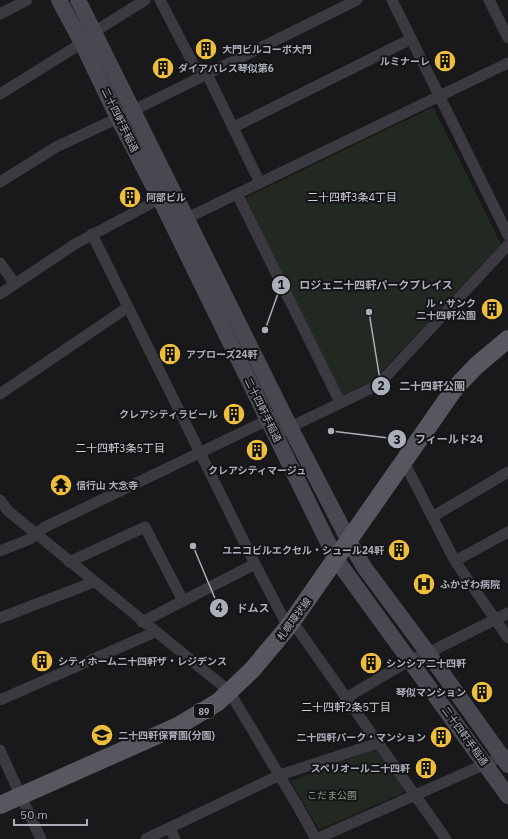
<svg xmlns="http://www.w3.org/2000/svg" width="508" height="839" font-family="'IBM Plex Sans','Noto Sans JP',sans-serif">
<style>
.green{fill:#212922}
.lines{fill:none;stroke-linecap:round;stroke-linejoin:round}
.street{stroke:#3a3a40;stroke-width:11}
.secondary{stroke:#484950;stroke-width:16}
.primary{stroke:#56575f;stroke-width:18}
.labels{text-anchor:middle;dominant-baseline:central;stroke-width:4;stroke-linejoin:round;paint-order:stroke}
.shield{fill:#141416;stroke:#7e8089;stroke-width:1}
.shield-label{font-size:9px;font-weight:bold;fill:#abafba}
.poi-label{font-size:10px;font-weight:bold;fill:#abafba;stroke:#141416;text-anchor:start}
.street-label{font-size:10px;fill:#abafba;stroke:#141416}
.park-label{font-size:10px;fill:#83a487;stroke:#141416}
.neighbourhood-label{font-size:11px;fill:#ccced6;stroke:#141416}
.leader{fill:none;stroke:#abafba;stroke-width:1.5}
.callout-dot{fill:#abafba;stroke:#141416;stroke-width:1.5}
.mark-label{font-size:12px;text-anchor:middle;font-weight:bold;fill:#111}
.callout-label{font-size:11px;text-anchor:middle;font-weight:bold;fill:#abafba;stroke:#141416;stroke-width:4;stroke-linejoin:round;paint-order:stroke}
</style>
<rect width="100%" height="100%" fill="#19191b"/>
<g class="green">
<polygon points="431,108 434,109 501,244 374,380 343,395 340,393 245,198"/>
<polygon points="373,750 377,751 404,789 403,793 321,829 318,828 291,781"/>
</g>
<g class="lines">
<g class="street">
<polyline points="160,0 200,77"/>
<polyline points="392,0 508,235"/>
<polyline points="489,0 508,38"/>
<polyline points="0,14 27,0"/>
<polyline points="207,74 260,183"/>
<polyline points="0,94 82,43 94,32 145,0"/>
<polyline points="234,127 411,39"/>
<polyline points="0,182 56,147 118,118 357,0"/>
<polyline points="237,194 340,402"/>
<polyline points="181,221 508,63"/>
<polyline points="92,234 255,564 288,627"/>
<polyline points="0,263 15,284"/>
<polyline points="0,294 75,244 150,204 159,197 165,195"/>
<polyline points="0,394 128,307"/>
<polyline points="284,430 378,385 508,245"/>
<polyline points="404,462 455,561 508,638"/>
<polyline points="0,500 7,510 229,691 296,803 316,839"/>
<polyline points="432,517 508,472"/>
<polyline points="0,551 30,539 45,527 274,417"/>
<polyline points="455,561 508,532"/>
<polyline points="69,562 145,527 183,601"/>
<polyline points="0,618 94,582"/>
<polyline points="292,621 446,839"/>
<polyline points="142,622 255,564"/>
<polyline points="346,698 410,660 428,653 508,613"/>
<polyline points="0,700 155,632"/>
<path d="M0 750C13 780 27 809 41 839"/>
<polyline points="170,828 175,839"/>
<polyline points="146,839 280,775 378,743"/>
<polyline points="316,839 508,754"/>
</g>
<g class="secondary">
<polyline points="59,0 82,43 118,118 159,197 336,559 508,796"/>
<polyline points="78,0 290,427 349,541 364,567 428,653 508,765"/>
</g>
<polyline class="primary" points="0,805 178,726 218,702 252,670 288,627 455,388 476,366 508,339"/>
</g>
<defs>
<g id="building-disc" transform="scale(1.15)"><circle r="9.5" fill="#edbd3e" stroke="#141416"/><path d="M-4-6H4V6H1V3H-1V6H-4ZM-2.5-4.3h1.7v1.8h-1.7ZM.8-4.3h1.7v1.8H.8ZM-2.5-1h1.7V.8h-1.7ZM.8-1h1.7V.8H.8Z" fill="#111"/></g>
<g id="temple-disc" transform="scale(1.15)"><circle r="9.5" fill="#edbd3e" stroke="#141416"/><path d="M0-6L5-2H3V0L6.5 2.5H4V6H1.5V3h-3V6H-4V2.5H-6.5L-3 0V-2H-5Z" fill="#111"/></g>
<g id="hospital-disc" transform="scale(1.15)"><circle r="9.5" fill="#edbd3e" stroke="#141416"/><path d="M-5-5h3v3.5h4V-5h3V5h-3V1.5h-4V5h-3Z" fill="#111"/></g>
<g id="school-disc" transform="scale(1.15)"><circle r="9.5" fill="#edbd3e" stroke="#141416"/><path d="M0-5L7-2L0 1L-7-2ZM-4 1L0 2.5L4 1V4Q0 6-4 4Z" fill="#111"/></g>
</defs>
<g fill-rule="evenodd">
<use href="#building-disc" x="206" y="49"/>
<use href="#building-disc" x="445" y="61"/>
<use href="#building-disc" x="163" y="68"/>
<use href="#building-disc" x="130" y="197"/>
<use href="#building-disc" x="492" y="309"/>
<use href="#building-disc" x="170" y="354"/>
<use href="#building-disc" x="234" y="414"/>
<use href="#building-disc" x="257" y="450"/>
<use href="#temple-disc" x="61" y="485"/>
<use href="#building-disc" x="399" y="550"/>
<use href="#hospital-disc" x="424" y="584"/>
<use href="#building-disc" x="42" y="661"/>
<use href="#building-disc" x="371" y="663"/>
<use href="#building-disc" x="482" y="692"/>
<use href="#school-disc" x="102" y="735"/>
<use href="#building-disc" x="441" y="737"/>
<use href="#building-disc" x="426" y="768"/>
</g>
<g class="labels">
<rect class="shield" x="194" y="704" width="20" height="14" rx="3"/>
<g class="shield-label">
<text x="204" y="711">89</text>
</g>
<g class="poi-label">
<text x="222" y="49">大門ビルコーポ大門</text>
<text x="430" y="61" text-anchor="end">ルミナーレ</text>
<text x="178" y="68">ダイアパレス琴似第6</text>
<text x="146" y="197">阿部ビル</text>
<text x="476" y="303" text-anchor="end">ル・サンク<tspan x="476" dy="12">二十四軒公園</tspan></text>
<text x="186" y="354">アプローズ24軒</text>
<text x="218" y="414" text-anchor="end">クレアシティラビール</text>
<text x="257" y="470" text-anchor="middle">クレアシティマージュ</text>
<text x="76" y="485">信行山 大念寺</text>
<text x="384" y="550" text-anchor="end">ユニコビルエクセル・シュール24軒</text>
<text x="440" y="584">ふかざわ病院</text>
<text x="58" y="661">シティホーム二十四軒ザ・レジデンス</text>
<text x="386" y="663">シンシア二十四軒</text>
<text x="466" y="692" text-anchor="end">琴似マンション</text>
<text x="118" y="735">二十四軒保育園(分園)</text>
<text x="426" y="737" text-anchor="end">二十四軒パーク・マンション</text>
<text x="410" y="768" text-anchor="end">スペリオール二十四軒</text>
</g>
<g class="street-label">
<text transform="translate(120 120) rotate(64)">二十四軒手稲通</text>
<text transform="translate(263 410) rotate(64)">二十四軒手稲通</text>
<text transform="translate(294 619) rotate(-54)">札幌環状線</text>
<text transform="translate(465 736) rotate(54)">二十四軒手稲通</text>
</g>
<g class="park-label">
<text x="332" y="795">こだま公園</text>
</g>
<g class="neighbourhood-label">
<text x="352" y="197">二十四軒3条4丁目</text>
<text x="120" y="448">二十四軒3条5丁目</text>
<text x="346" y="707">二十四軒2条5丁目</text>
</g>
</g>
<path class="leader" d="M265 330L281 285M369 312L381 386M331 431L397 439M193 546L219 608"/>
<g class="callout-dot">
<circle cx="265" cy="330" r="4"/>
<circle cx="369" cy="312" r="4"/>
<circle cx="331" cy="431" r="4"/>
<circle cx="193" cy="546" r="4"/>
<circle cx="281" cy="285" r="10"/>
<circle cx="381" cy="386" r="10"/>
<circle cx="397" cy="439" r="10"/>
<circle cx="219" cy="608" r="10"/>
</g>
<g class="mark-label">
<text x="281" y="289">1</text>
<text x="381" y="390">2</text>
<text x="397" y="444">3</text>
<text x="219" y="612">4</text>
</g>
<g class="callout-label">
<text x="376" y="289">ロジェ二十四軒パークプレイス</text>
<text x="432" y="390">二十四軒公園</text>
<text x="449" y="443">フィールド24</text>
<text x="253" y="612">ドムス</text>
</g>
<path d="M14 819v6h73v-6" fill="none" stroke="#abafba" stroke-width="2"/>
<text x="20" y="819" font-size="12" fill="#abafba" stroke="#141416" stroke-width="3" paint-order="stroke">50 m</text>
</svg>
